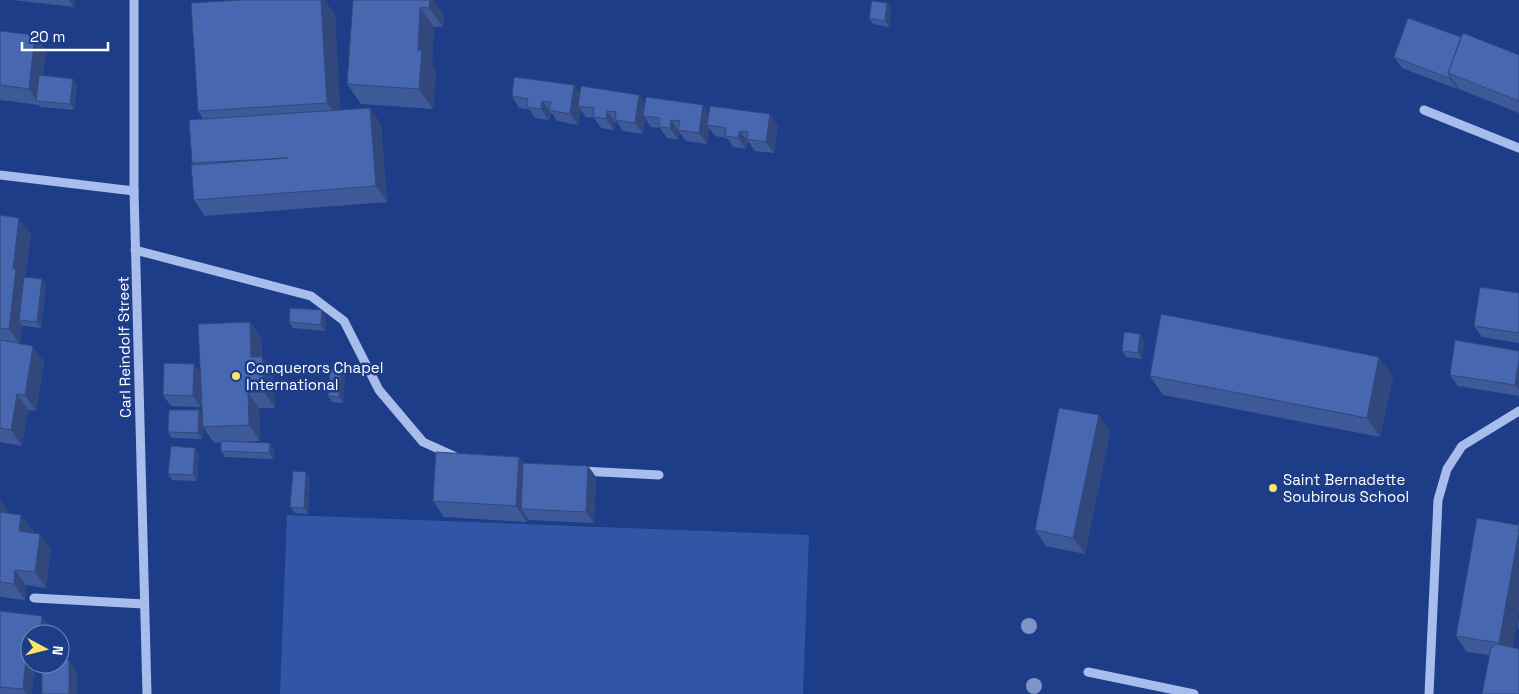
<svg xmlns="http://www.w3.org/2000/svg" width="1519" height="694" font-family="'Space Grotesk',sans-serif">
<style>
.green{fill:#3255a6}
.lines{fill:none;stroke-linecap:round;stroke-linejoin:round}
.minor{stroke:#a8bdeb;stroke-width:9}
.tree{fill:#7e93c6}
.wall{fill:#3d5998}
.shaded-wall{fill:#32487c}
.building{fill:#4767b1;stroke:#32487c}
.poi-dot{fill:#fae568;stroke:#1e3d88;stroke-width:2}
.labels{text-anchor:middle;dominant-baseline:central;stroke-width:5;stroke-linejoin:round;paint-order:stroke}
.street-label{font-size:15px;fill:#fff;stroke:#1e3d88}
.poi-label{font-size:15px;fill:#fff;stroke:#1e3d88;text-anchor:start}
</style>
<rect width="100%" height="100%" fill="#1e3d88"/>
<polygon class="green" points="287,515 809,535 803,694 280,694"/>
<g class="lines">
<g class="minor">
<polyline points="134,0 134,191 147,694"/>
<polyline points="1424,110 1519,148"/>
<polyline points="0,175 134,191"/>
<polyline points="135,250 311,296 344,321 379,390 423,442 454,456"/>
<polyline points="582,471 659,475"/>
<polyline points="34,598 144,604"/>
<polyline points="1088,672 1194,694"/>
<polyline points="1429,694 1438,500 1447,469 1462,446 1519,411"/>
</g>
</g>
<g class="tree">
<circle cx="1029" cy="626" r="8"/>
<circle cx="1034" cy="686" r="8"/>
</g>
<g class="wall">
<polygon points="12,0 75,0 74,7"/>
<polygon points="240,0 324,0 335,15 340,110 381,124 387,202 205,216 194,200 193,165 192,163 203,119 198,111"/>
<polygon points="353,0 434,0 444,16 443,27 434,27 432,64 436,69 433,109 361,104 347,84"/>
<polygon points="887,3 891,9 889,27 873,24 869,18"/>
<polygon points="0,31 35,35 46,51 43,75 73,79 77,85 74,110 40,107 39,105 0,100"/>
<polygon points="1461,37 1519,55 1519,113 1459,89 1458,88 1457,89 1402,68 1394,57"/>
<polygon points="580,94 639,95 645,104 709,113 770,114 778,125 774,153 755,151 749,142 748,142 746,149 733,147 727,138 715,136 709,128 707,144 686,141 679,132 678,140 667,138 660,128 651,127 645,118 643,134 623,131 617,122 615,122 614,130 601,128 594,118 586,117 580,109 578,125 557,121 551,112 549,120 535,118 529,109 519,108 512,96"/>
<polygon points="0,215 31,234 25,277 42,279 46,285 41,328 23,326 22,325 20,344 44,362 36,411 28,410 22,446 0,442"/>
<polygon points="1519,293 1519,343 1482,337 1474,326"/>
<polygon points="326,316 325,331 293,328 289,322"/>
<polygon points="250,322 261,338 262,357 273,373 275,408 259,408 260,441 241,442 270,443 274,449 273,459 225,457 221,451 221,442 214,443 203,427 202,439 172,438 168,432 199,410 202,415 202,401 201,407 171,406 163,395 200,372"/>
<polygon points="1140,334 1144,340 1142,359 1126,357 1122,351"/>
<polygon points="1519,351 1519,396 1458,386 1450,375"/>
<polygon points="341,370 345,375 343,403 332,402 328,396"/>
<polygon points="1150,376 1393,376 1380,437 1163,395"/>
<polygon points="1110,431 1085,554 1046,546 1035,530"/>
<polygon points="199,454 197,481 172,480 168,474"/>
<polygon points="519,457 523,463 588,466 596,477 594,523 529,520 528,518 527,522 444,517 433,501"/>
<polygon points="306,472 310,478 308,514 295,513 290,507"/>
<polygon points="0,500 9,513 33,531 32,533 51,549 46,588 26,585 25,600 0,597"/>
<polygon points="1519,522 1519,610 1512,647 1489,655 1467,652 1456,636 1518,525"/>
<polygon points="0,611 50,627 49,634 30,634 30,664 60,664 69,660 77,672 34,668 32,694 0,694"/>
</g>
<g class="shaded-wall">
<polygon points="69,0 75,0 74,7"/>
<polygon points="321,0 324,0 335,15 341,122 327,103"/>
<polygon points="423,0 434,0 444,16 443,27 429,8"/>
<polygon points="887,3 891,9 889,27 885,21"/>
<polygon points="420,7 434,27 432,64 436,69 433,109 419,89 418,50"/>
<polygon points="35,35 46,51 40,101 37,101 29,89"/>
<polygon points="1450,76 1458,88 1457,89 1449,78"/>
<polygon points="73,79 77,85 74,110 70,104"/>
<polygon points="574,85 582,97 578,106 580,109 578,125 570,114"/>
<polygon points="639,95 647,106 643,116 645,118 643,134 635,123"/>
<polygon points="542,101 550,112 549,120 541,109"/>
<polygon points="703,105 711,116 707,125 709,128 707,144 699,133"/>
<polygon points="370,108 381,124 387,202 376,186"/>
<polygon points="607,111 615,122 614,130 606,119"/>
<polygon points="770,114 778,125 774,153 766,142"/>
<polygon points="671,120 679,132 678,140 670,128"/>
<polygon points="740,131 748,142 746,149 738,138"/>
<polygon points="19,218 31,234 19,320 22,325 20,345 9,329 13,269"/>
<polygon points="42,279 46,285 41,328 37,322"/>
<polygon points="322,310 326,316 325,331 321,325"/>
<polygon points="250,322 261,338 262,373 251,357"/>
<polygon points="1140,334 1144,340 1142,359 1138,353"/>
<polygon points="33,346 44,362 36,411 25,395"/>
<polygon points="262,357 273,373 275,408 264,392"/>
<polygon points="1379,357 1393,376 1380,437 1367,418"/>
<polygon points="1519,359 1519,390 1515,385"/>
<polygon points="194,364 202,375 201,407 193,396"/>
<polygon points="341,370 345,375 343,403 339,397"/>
<polygon points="248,392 259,408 260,441 249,425"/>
<polygon points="17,394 28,410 22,446 11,430"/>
<polygon points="199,410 203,416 202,439 198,433"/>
<polygon points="1099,415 1110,431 1085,554 1073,538"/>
<polygon points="270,443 274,449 273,459 269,453"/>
<polygon points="195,448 199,454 197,481 193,475"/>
<polygon points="519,457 530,473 521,509 528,518 527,522 516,506"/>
<polygon points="588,466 596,477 594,523 586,512"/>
<polygon points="306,472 310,478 308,514 304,508"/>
<polygon points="0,500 11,516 0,514"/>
<polygon points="21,515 33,531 31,547 19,531"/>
<polygon points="1519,531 1519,610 1511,659 1499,643"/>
<polygon points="40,534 51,549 46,588 35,572"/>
<polygon points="15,570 26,585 25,600 14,584"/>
<polygon points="42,616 50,627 49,634 40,634"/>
<polygon points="26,657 30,663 30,664 31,664 34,668 32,694 27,694 23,689"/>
<polygon points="69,660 77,672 77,694 69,694"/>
</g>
<g class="building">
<polygon points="240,0 321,0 327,103 198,111 191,3"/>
<polygon points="353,0 430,0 429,8 420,7 418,50 422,50 419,89 347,84"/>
<polygon points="872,1 887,3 885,21 869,18"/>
<polygon points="1408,18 1461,37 1448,73 1450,76 1449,78 1394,57"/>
<polygon points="0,31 35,35 29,89 0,85"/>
<polygon points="1463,33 1519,55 1519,101 1448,73"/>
<polygon points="39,75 73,79 70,104 36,101"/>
<polygon points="514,77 574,85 570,114 549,110 551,102 542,101 541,109 527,107 528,99 512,96"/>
<polygon points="581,86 639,95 635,123 615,120 616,112 607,111 606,119 593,117 594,108 578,106"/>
<polygon points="646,97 703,105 699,133 678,130 680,121 671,120 670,128 659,127 660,118 643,116"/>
<polygon points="710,106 770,114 766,142 747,139 748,132 740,131 738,138 725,136 726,128 707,125"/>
<polygon points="370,108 376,186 194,200 191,165 288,158 192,163 189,120"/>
<polygon points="0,215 19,218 13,269 16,269 9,329 0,328"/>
<polygon points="24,277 42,279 37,322 19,320"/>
<polygon points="1480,287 1519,293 1519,333 1474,326"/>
<polygon points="290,308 322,310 321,325 289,322"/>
<polygon points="1161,314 1379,357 1367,418 1150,376"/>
<polygon points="250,322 251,357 262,357 264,392 248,392 249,425 203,427 198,324"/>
<polygon points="1124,332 1140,334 1138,353 1122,351"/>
<polygon points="0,340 33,346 25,395 17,394 11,430 0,428"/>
<polygon points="1455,340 1519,351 1519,359 1515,385 1450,375"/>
<polygon points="164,363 194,364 193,396 163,395"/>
<polygon points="330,369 341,370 339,397 328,396"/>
<polygon points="1059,408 1099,415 1073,538 1035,530"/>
<polygon points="169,410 199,410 198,433 168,432"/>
<polygon points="221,441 270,443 269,453 221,451"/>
<polygon points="171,446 195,448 193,475 168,474"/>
<polygon points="436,452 519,457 516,506 433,501"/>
<polygon points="523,463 588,466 586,512 521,509"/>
<polygon points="293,471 306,472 304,508 290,507"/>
<polygon points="0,512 21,515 19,531 40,534 35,572 15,570 14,584 0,582"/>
<polygon points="1477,518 1518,525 1519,522 1519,530 1517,530 1519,531 1499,643 1456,636"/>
<polygon points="0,611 42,616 40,634 30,634 30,657 26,657 23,689 0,687"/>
<polygon points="1519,617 1519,629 1517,628"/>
<polygon points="1497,644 1519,649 1519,694 1482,694 1491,648"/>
<polygon points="60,660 69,660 69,694 42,694 42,664 60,664"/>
</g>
<g class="poi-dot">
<circle cx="236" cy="376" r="5"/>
<circle cx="1273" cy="488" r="5"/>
</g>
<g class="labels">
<g class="street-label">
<text transform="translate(124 347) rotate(-91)">Carl Reindolf Street</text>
</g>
<g class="poi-label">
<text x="246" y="367">Conquerors Chapel<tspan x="246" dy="17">International</tspan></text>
<text x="1283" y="479">Saint Bernadette<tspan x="1283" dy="17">Soubirous School</tspan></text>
</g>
</g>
<g transform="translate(45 649) rotate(97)"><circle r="24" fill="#1e3d88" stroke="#788bb8"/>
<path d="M0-4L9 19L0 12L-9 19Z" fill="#fae568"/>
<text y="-8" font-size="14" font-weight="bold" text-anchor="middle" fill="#ffffff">N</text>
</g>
<path d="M22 42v8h86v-8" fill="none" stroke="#ffffff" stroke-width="2.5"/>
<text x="30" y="42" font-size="15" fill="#ffffff" stroke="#1e3d88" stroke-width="4" paint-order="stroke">20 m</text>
</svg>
